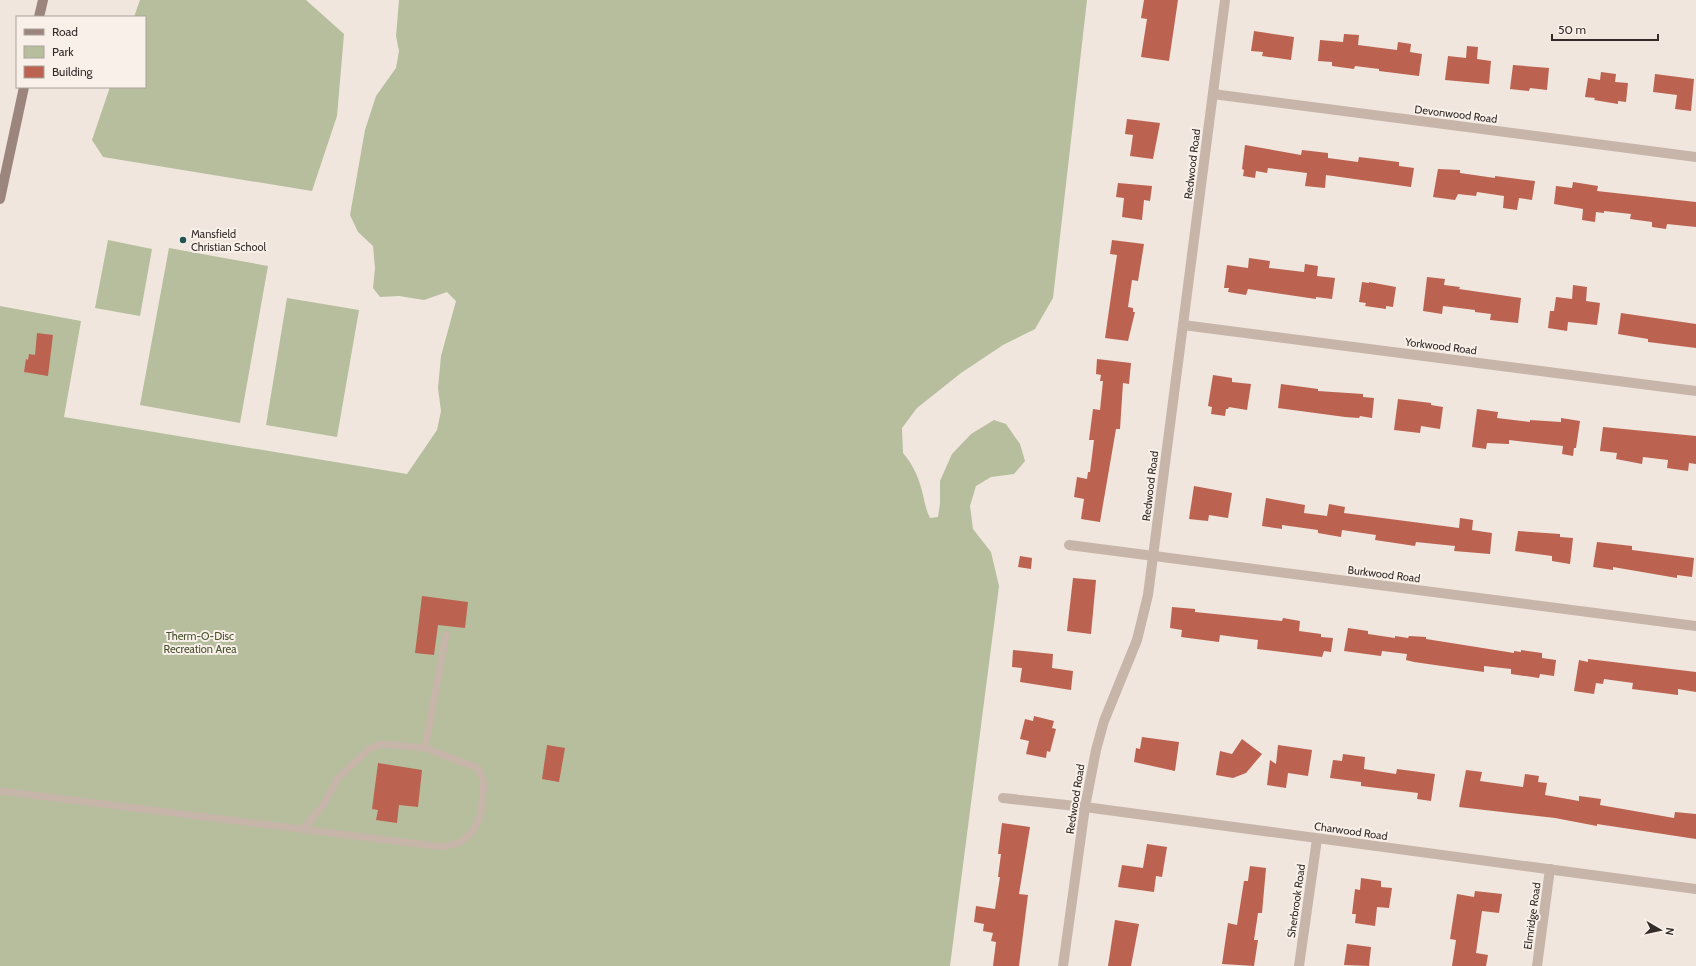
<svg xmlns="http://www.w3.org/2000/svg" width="1696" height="966" font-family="Cabin,sans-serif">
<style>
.green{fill:#b6be9e}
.building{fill:#bc6250}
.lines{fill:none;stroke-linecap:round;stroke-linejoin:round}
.lane{stroke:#c7b5aa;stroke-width:7}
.street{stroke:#c7b5aa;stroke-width:10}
.secondary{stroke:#9b857c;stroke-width:10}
.poi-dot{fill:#225453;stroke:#f8f0e9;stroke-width:1.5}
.labels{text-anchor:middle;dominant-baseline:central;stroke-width:4;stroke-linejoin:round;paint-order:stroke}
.street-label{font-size:11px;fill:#352c29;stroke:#f8f0e9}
.poi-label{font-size:11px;fill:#352c29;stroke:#f8f0e9;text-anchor:start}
.park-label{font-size:11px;fill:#48522f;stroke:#f8f0e9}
</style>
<rect width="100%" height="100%" fill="#f0e6dd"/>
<g class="green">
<polygon points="140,0 306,0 344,34 337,116 312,191 103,157 92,140 110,87 145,87 145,17 134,17"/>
<path d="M399 0H1087L1053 298 1035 329 1003 345 961 373 917 408 902 428 903 453C911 462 916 472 920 484 924 495 924 506 930 518L938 517 940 504V481L952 454 971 434 994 420 1006 424 1020 444 1025 461 1014 474 991 477 976 486 970 506 973 529 991 552 999 586 950 966H0V306L81 321 64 417 407 474 437 430 441 411 438 388 441 356 456 301 447 292 424 300 399 296 380 297 373 288 375 268 373 246 358 232 350 215 365 130 376 96 396 68 399 51 396 36Z"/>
<polygon points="108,240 152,249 140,316 95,308"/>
<polygon points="169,248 268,266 240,423 140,405"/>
<polygon points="287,298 359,310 337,437 266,425"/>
</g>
<g class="building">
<polygon points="1144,0 1178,0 1169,61 1141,57 1147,19 1141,18"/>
<polygon points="1254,31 1294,37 1291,60 1262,56 1263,52 1251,51"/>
<polygon points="1344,34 1359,35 1358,45 1397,50 1398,42 1411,44 1410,52 1422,54 1419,76 1379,71 1379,69 1355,66 1354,69 1332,66 1332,62 1318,61 1320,40 1343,42"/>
<polygon points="1467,46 1478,47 1477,59 1491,61 1489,84 1445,80 1448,56 1466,58"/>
<polygon points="1513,65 1549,68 1547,90 1530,88 1529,91 1510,89"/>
<polygon points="1601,72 1616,74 1615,82 1628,83 1626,102 1618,101 1618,104 1594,100 1595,98 1585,97 1588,78 1600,80"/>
<polygon points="1655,74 1694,79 1691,111 1675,109 1677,95 1653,92"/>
<polygon points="1127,119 1160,123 1153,159 1130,156 1133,135 1125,134"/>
<polygon points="1245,145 1301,155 1302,150 1328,153 1328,158 1358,162 1359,157 1399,162 1399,166 1414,168 1411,187 1326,175 1325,188 1305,186 1307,173 1268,168 1267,173 1256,171 1255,178 1243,176 1244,170 1242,169"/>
<polygon points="1438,169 1460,170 1460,173 1495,178 1495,176 1535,181 1532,200 1519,198 1517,210 1503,208 1504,196 1477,192 1476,196 1458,194 1455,200 1433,197"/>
<polygon points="1573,182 1598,186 1597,191 1696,202 1696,227 1667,224 1666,229 1652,227 1652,222 1630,219 1631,214 1604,211 1604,213 1596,212 1595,222 1582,220 1583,209 1554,204 1556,186 1572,188"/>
<polygon points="1118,183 1152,186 1150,201 1144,200 1142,220 1122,217 1124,198 1116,197"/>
<polygon points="1112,240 1144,244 1138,281 1132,280 1128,307 1133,308 1133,312 1135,312 1128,341 1105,338 1117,255 1110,254"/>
<polygon points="1249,258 1270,261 1269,268 1304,272 1305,264 1318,266 1317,276 1335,278 1332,299 1316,297 1316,299 1248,289 1246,295 1228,292 1229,288 1224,288 1227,265 1248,268"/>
<polygon points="1427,277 1445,279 1444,285 1460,287 1459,289 1521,298 1518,323 1490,320 1491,314 1475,312 1475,310 1443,306 1442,314 1423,311"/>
<polygon points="1362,282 1369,283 1369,282 1396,287 1393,307 1386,306 1386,309 1365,306 1366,303 1359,302"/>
<polygon points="1573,285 1587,287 1586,301 1600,303 1597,325 1568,322 1567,331 1548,328 1550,311 1554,311 1556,297 1572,299"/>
<polygon points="1621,313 1696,324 1696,348 1648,342 1648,339 1618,334"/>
<polygon points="37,333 53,335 48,376 24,372 26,359 28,360 29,354 35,355"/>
<polygon points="1097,359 1131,363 1129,384 1123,383 1120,429 1116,429 1100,522 1081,519 1084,499 1074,497 1077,477 1087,479 1088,472 1090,472 1094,440 1089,440 1093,409 1100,410 1103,381 1100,381 1101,375 1096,374"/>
<polygon points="1213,375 1232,378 1232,382 1251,384 1247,410 1229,407 1228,409 1226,409 1225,416 1211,414 1212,407 1208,406"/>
<polygon points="1281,384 1318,389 1318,391 1363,394 1363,397 1374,398 1372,418 1360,416 1359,418 1345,417 1278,408"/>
<polygon points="1398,399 1431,403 1431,405 1443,407 1440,429 1421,426 1420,433 1394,430"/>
<polygon points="1477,409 1498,412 1497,418 1530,422 1530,420 1561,422 1561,418 1580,421 1576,448 1574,448 1573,456 1562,454 1563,446 1509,440 1509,444 1487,443 1486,449 1472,447"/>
<polygon points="1603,427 1696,436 1696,464 1689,463 1688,471 1667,468 1668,460 1643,457 1642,464 1616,459 1617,453 1600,451"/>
<polygon points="1194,486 1232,493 1228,518 1209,515 1208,521 1189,519"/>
<polygon points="1266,498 1305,505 1304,513 1327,516 1329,504 1345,507 1344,513 1459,528 1460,518 1473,520 1472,530 1492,533 1490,554 1454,551 1455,546 1416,542 1415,546 1375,540 1376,535 1342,530 1341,537 1318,533 1318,530 1282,525 1282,529 1262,526"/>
<polygon points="1518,531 1560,534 1560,537 1573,538 1570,564 1552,561 1552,556 1515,551"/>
<polygon points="1597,542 1632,546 1632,550 1694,558 1692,577 1677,575 1677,578 1613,567 1613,570 1593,567"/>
<polygon points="1020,556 1032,558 1031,569 1018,567"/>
<polygon points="1073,578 1096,580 1091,634 1067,631"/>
<polygon points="422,596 468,602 465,628 438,625 434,655 415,653"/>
<polygon points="1172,607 1195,609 1195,612 1234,616 1282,621 1283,618 1300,621 1299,631 1321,634 1321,637 1333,638 1331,652 1324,651 1322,657 1257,649 1258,640 1220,635 1219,642 1181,637 1182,630 1170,628"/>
<polygon points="1348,628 1368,631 1368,634 1395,638 1395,636 1408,638 1409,636 1426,637 1426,639 1514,653 1514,651 1521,652 1521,650 1542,653 1542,658 1556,660 1554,676 1540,674 1539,678 1511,674 1511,669 1484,666 1484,672 1414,662 1406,660 1407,654 1382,651 1381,656 1344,651"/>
<polygon points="1013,650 1053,654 1052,668 1073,671 1071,690 1020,682 1022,668 1012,667"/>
<polygon points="1588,659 1696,672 1696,692 1678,689 1678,695 1632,689 1633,683 1604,679 1603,684 1596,683 1594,694 1574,691 1579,660 1588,662"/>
<polygon points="1034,716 1054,721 1052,728 1056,729 1050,752 1047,751 1046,758 1026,754 1029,741 1020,739 1025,719 1033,721"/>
<polygon points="1142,737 1179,742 1175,771 1134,762 1136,748 1140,749"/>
<polygon points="1242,739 1262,754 1246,773 1233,778 1216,775 1220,751 1232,754"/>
<polygon points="547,745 565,748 559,782 542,779"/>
<polygon points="1278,745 1312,750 1308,776 1288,773 1286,788 1267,785 1270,760 1276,764"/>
<polygon points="1343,754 1365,757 1364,769 1396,774 1397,769 1435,774 1431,801 1417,799 1418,793 1361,786 1361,782 1330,778 1333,760 1342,761"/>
<polygon points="378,763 422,770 418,807 399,805 397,823 376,820 378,810 372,809"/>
<polygon points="1466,770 1482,772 1480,781 1523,787 1525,774 1539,776 1538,782 1547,783 1545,795 1579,801 1579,796 1601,799 1600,805 1674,818 1675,812 1696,814 1696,839 1597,824 1597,826 1555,818 1459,807"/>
<polygon points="1002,823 1030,827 1019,894 1028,895 1019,966 993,966 996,942 991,941 993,933 983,931 984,924 974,922 976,906 995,909 1000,877 998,877 1001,854 998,854"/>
<polygon points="1147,844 1167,847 1162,877 1156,876 1154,892 1118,887 1122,865 1143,868"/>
<polygon points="1250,866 1266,868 1262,913 1258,913 1254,940 1258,940 1254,966 1222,964 1228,923 1237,925 1244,881 1248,881"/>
<polygon points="1361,878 1381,881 1381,887 1392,888 1389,908 1377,907 1375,926 1355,923 1356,914 1352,914 1355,889 1360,890"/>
<polygon points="1475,891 1502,894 1499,913 1482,911 1476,953 1488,955 1486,966 1452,966 1456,940 1450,939 1457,894 1474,897"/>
<polygon points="1115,920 1139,924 1131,966 1108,966"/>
<polygon points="1347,944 1371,947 1369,966 1344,965"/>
</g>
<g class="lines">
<g class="lane">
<polyline points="0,791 443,847 461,842 474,830 481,813 484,782 478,768 425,748"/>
<polyline points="302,830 324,804 338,778 369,749 382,744 425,748 446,635"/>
</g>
<g class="street">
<polyline points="1213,94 1696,157"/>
<polyline points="1183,325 1696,391"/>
<polyline points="1069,545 1696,626"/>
<polyline points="1003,798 1085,807 1696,889"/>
<polyline points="1063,966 1085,807 1096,750 1104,721 1137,640 1148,595 1225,0"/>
<polyline points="1299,966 1317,839"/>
<polyline points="1537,966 1550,869"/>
</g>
<g class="secondary">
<polyline points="39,17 43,0"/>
<polyline points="0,199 24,87"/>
</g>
</g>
<circle class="poi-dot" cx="183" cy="240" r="4"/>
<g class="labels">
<g class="street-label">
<text transform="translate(1456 114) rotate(7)">Devonwood Road</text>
<text transform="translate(1192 164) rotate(-83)">Redwood Road</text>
<text transform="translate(1441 346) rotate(7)">Yorkwood Road</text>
<text transform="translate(1150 486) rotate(-83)">Redwood Road</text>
<text transform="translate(1384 574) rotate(7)">Burkwood Road</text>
<text transform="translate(1075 799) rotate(-81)">Redwood Road</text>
<text transform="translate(1351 831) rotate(8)">Charwood Road</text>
<text transform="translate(1296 901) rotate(-82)">Sherbrook Road</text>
<text transform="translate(1532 916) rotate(-82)">Elmridge Road</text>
</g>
<g class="poi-label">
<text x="191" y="234">Mansfield<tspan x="191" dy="13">Christian School</tspan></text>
</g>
<g class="park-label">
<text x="200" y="636">Therm-O-Disc<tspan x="200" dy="13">Recreation Area</tspan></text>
</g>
</g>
<rect x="16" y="16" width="130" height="72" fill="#f8f0e9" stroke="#aaa29c"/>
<rect x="24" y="29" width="20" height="6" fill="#9b857c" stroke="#aaa29c"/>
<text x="52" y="36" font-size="12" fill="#352c29">Road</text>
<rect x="24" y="46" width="20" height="12" fill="#b6be9e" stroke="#aaa29c"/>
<text x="52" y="56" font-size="12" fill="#352c29">Park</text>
<rect x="24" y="66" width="20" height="12" fill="#bc6250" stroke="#aaa29c"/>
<text x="52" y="76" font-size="12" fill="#352c29">Building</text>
<g transform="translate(1660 930) rotate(99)" stroke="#f8f0e9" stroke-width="3" paint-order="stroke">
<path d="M0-3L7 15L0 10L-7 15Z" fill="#352c29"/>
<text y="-6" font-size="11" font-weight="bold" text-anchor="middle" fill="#352c29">N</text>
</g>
<path d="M1552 34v6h106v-6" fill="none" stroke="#352c29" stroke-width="2"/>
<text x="1558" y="34" font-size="12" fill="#352c29" stroke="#f8f0e9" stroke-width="3" paint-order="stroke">50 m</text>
</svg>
